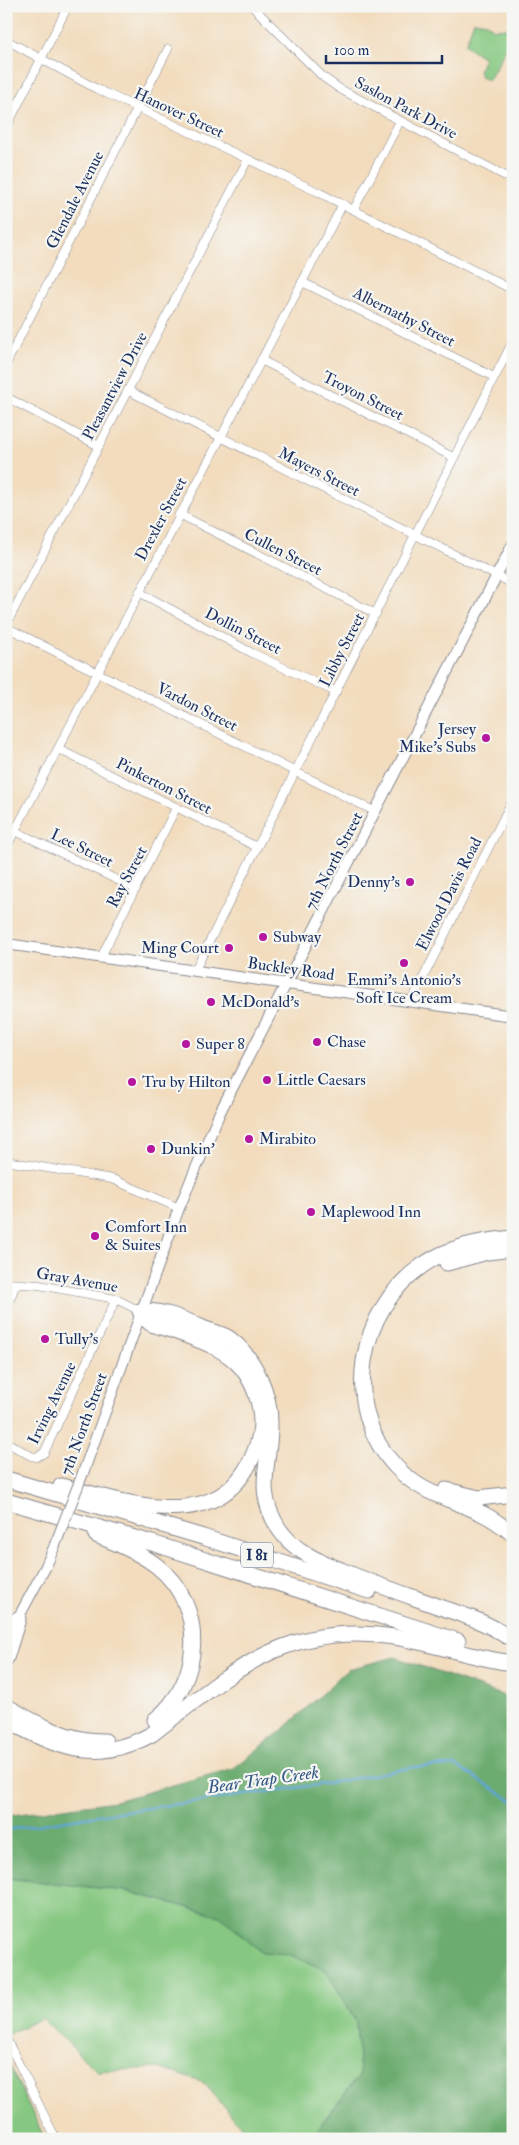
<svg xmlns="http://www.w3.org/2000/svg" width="519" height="2145" font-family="'IM FELL Double Pica',serif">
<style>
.green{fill:#86c881;stroke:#507c70}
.forest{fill:#6cac6f;stroke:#446e66}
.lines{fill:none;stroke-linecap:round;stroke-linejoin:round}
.stream{stroke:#5ea5d4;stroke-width:2.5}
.minor-casing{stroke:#86868e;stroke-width:9}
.tertiary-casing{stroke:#86868e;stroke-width:12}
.motorway-casing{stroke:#86868e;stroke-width:17}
.minor{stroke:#fff;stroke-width:8}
.tertiary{stroke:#fff;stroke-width:10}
.motorway{stroke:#fff;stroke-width:15}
.tertiary-bridge-casing{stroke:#86868e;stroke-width:12;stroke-linecap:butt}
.tertiary-bridge{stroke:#fff;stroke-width:10}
.poi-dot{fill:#b5179e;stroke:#f6f6f2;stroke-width:2}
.labels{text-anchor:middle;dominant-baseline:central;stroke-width:4.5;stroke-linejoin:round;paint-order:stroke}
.shield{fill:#f6f6f2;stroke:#5d6b8a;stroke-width:1}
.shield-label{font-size:15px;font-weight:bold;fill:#1b2f5e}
.street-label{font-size:16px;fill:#1b2f5e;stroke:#f6f6f2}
.poi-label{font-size:16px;fill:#1b2f5e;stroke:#f6f6f2;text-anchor:start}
.water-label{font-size:18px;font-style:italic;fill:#325887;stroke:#f6f6f2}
</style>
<rect width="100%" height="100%" fill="#f6f6f2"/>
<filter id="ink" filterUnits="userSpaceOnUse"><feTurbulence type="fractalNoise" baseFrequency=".02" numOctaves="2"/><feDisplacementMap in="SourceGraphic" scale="10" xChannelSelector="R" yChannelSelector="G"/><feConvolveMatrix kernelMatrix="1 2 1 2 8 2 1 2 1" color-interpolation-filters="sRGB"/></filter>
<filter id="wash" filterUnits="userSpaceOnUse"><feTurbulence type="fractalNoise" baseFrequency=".0096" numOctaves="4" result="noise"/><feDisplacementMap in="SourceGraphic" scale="20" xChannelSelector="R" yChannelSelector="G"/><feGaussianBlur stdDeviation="1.12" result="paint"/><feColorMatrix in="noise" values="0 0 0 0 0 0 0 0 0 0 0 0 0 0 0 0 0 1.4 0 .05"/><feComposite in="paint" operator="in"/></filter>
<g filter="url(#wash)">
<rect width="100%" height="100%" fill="#f2dcbd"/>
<g class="green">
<polygon points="474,21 487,23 494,29 507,28 513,31 513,35 489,80 481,77 479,70 484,58 465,45"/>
<polygon points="6,1878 126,1891 220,1916 261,1952 288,1954 326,1970 356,2022 360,2074 315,2132 244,2130 204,2083 159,2068 97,2071 42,2018 6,2035"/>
<polygon points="6,2058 45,2139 6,2139"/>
</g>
<polygon class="forest" points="395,1657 513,1699 513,2139 319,2139 315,2132 360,2074 356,2022 326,1970 288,1954 261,1952 220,1916 126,1891 6,1878 6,1816 115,1801 234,1768 285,1728 348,1669"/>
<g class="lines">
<polyline class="stream" points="6,1830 104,1814 317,1785 415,1767 456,1766 513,1801"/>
</g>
</g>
<g filter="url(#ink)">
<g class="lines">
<g class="minor-casing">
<g id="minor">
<polyline points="252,6 323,77 340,89 513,180"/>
<polyline points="6,40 97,89 316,191 513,290"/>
<polyline points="6,128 68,6"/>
<polyline points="354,209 400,121"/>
<polyline points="302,282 494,377"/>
<polyline points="261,360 453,457"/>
<polyline points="6,364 168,49"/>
<polyline points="129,391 513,584"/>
<polyline points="6,397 99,446"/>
<polyline points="179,514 376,614"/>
<polyline points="139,592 252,653 336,692"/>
<polyline points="6,625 248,159"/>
<polyline points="6,627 376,812"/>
<polyline points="58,749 257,847"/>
<polyline points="15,831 136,889"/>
<polyline points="6,848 343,204"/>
<polyline points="101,957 176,808"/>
<polyline points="195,970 513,341"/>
<polyline points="411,1002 513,799"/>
<polyline points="6,1161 112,1179 179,1208"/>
<polyline points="6,1283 39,1285 116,1299 140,1311"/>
<polyline points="6,1309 16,1284"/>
<polyline points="6,1442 31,1456 37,1457 44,1453 116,1299"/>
<polyline points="6,2038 56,2139"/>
</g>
</g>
<g class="tertiary-casing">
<g id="tertiary">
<polyline points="6,944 513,1016"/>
<polyline points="83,1473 179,1208 220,1112 513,544"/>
<polyline points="15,1624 46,1566 55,1545"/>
</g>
</g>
<g class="motorway-casing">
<g id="motorway">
<path d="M513 1238C481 1241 450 1246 423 1265 358 1309 340 1408 396 1467 425 1497 451 1497 485 1515 495 1520 504 1527 513 1534"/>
<polyline points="447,1263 487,1252 513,1249"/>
<path d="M140 1311C165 1310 183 1319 205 1329 213 1332 223 1334 230 1339 255 1358 271 1395 270 1426 270 1466 254 1490 279 1529 294 1551 317 1561 341 1570 374 1584 407 1595 440 1607 463 1615 487 1622 506 1636"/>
<polyline points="6,1479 203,1537 369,1591"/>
<path d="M61 1486C133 1504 228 1540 258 1442 266 1418 257 1386 241 1367 223 1346 193 1338 168 1329 162 1327 154 1326 150 1323 146 1320 143 1315 140 1311"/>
<polyline points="446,1490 479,1498 513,1494"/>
<polyline points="6,1501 152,1543 458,1641"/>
<path d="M96 1535C117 1543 139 1552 157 1566 207 1606 203 1682 155 1720"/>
<polyline points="6,1658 18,1619"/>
<path d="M6 1706C36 1724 70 1742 105 1741"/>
<path d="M6 1720C58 1748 96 1765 152 1734 231 1673 286 1620 394 1637 434 1643 472 1658 513 1663"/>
</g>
</g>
<use href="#minor" class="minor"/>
<use href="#tertiary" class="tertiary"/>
<use href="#motorway" class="motorway"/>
<g class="tertiary-bridge-casing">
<polyline id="tertiary-bridge" points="55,1545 83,1473"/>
</g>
<use href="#tertiary-bridge" class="tertiary-bridge"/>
</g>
</g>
<g class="poi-dot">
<circle cx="486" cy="738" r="5"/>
<circle cx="410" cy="882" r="5"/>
<circle cx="263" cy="937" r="5"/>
<circle cx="229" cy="948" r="5"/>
<circle cx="404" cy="963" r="5"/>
<circle cx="211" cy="1002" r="5"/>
<circle cx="317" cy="1042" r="5"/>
<circle cx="186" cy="1044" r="5"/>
<circle cx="267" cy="1080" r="5"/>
<circle cx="132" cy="1082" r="5"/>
<circle cx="249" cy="1139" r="5"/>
<circle cx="151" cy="1149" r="5"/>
<circle cx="311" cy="1212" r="5"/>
<circle cx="95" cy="1236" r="5"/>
<circle cx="45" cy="1339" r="5"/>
</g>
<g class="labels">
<rect class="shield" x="241" y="1542.5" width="32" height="25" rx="4"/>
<g class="shield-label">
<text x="257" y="1555">I 81</text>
</g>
<g class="street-label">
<text transform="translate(406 108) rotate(28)">Saslon Park Drive</text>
<text transform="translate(179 113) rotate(25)">Hanover Street</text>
<text transform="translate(75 200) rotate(-63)">Glendale Avenue</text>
<text transform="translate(404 317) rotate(27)">Albernathy Street</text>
<text transform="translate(115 386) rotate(-62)">Pleasantview Drive</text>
<text transform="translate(363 396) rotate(27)">Troyon Street</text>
<text transform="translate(319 472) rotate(27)">Mayers Street</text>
<text transform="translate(161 519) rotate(-62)">Drexler Street</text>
<text transform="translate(283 552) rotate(27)">Cullen Street</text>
<text transform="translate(243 631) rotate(27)">Dollin Street</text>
<text transform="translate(342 650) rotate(-63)">Libby Street</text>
<text transform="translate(197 707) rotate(27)">Vardon Street</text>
<text transform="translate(164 786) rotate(27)">Pinkerton Street</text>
<text transform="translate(82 848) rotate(26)">Lee Street</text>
<text transform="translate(334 861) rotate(-63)">7th North Street</text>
<text transform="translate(127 877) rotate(-62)">Ray Street</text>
<text transform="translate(449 894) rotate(-63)">Elwood Davis Road</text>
<text transform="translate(291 969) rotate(8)">Buckley Road</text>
<text transform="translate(77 1280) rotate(10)">Gray Avenue</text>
<text transform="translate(52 1403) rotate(-64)">Irving Avenue</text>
<text transform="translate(84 1424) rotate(-70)">7th North Street</text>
</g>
<g class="poi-label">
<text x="476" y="729" text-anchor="end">Jersey<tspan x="476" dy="18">Mike's Subs</tspan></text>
<text x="400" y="882" text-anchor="end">Denny's</text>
<text x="273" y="937">Subway</text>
<text x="219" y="948" text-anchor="end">Ming Court</text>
<text x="404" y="980" text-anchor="middle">Emmi's Antonio's<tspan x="404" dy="18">Soft Ice Cream</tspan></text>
<text x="221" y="1002">McDonald's</text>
<text x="327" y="1042">Chase</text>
<text x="196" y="1044">Super 8</text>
<text x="277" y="1080">Little Caesars</text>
<text x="142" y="1082">Tru by Hilton</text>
<text x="259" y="1139">Mirabito</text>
<text x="161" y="1149">Dunkin'</text>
<text x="321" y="1212">Maplewood Inn</text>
<text x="105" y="1227">Comfort Inn<tspan x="105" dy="18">&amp; Suites</tspan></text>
<text x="55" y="1339">Tully's</text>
</g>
<g class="water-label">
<text transform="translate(263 1780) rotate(-8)">Bear Trap Creek</text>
</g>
</g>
<rect width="519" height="2145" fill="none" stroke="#f6f6f2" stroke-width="25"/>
<path d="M326 55v8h116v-8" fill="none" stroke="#1b2f5e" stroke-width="2.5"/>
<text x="334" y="55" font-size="15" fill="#1b2f5e" stroke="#f6f6f2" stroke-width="4" paint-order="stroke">100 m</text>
</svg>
